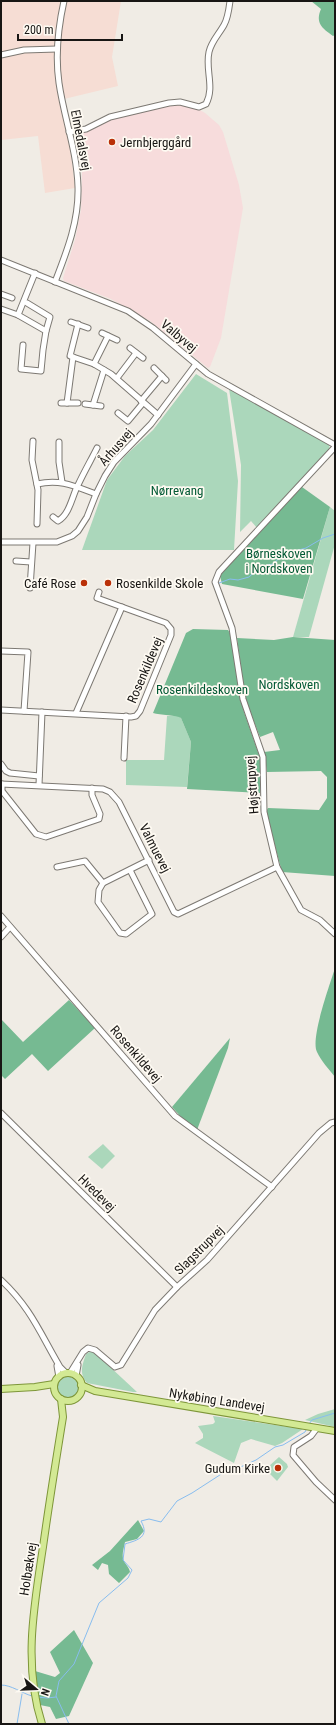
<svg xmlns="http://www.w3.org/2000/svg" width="336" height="1725" font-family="'Roboto Condensed',sans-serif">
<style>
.industrial{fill:#f6ddd4}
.education{fill:#f7dcdc}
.green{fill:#abd7bb}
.forest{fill:#76ba92}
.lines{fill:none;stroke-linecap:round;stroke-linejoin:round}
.stream{stroke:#88bdef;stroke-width:1}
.minor-casing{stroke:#7d7973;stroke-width:7}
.major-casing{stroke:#7e9639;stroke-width:8}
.minor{stroke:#fff;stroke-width:5}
.major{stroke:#d3e994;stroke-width:6}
.poi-dot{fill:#ba3008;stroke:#fefaf2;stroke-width:1.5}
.labels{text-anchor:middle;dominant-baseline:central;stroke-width:3.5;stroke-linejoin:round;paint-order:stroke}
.street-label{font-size:13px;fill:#181614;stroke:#fefaf2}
.poi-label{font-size:13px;fill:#181614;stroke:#fefaf2;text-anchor:start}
.park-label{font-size:13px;fill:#025934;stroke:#fefaf2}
</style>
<rect width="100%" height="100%" fill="#f0ece5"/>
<polygon class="industrial" points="1,1 121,1 112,57 118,86 64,99 75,188 45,193 38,136 1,140"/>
<polygon class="education" points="178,103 195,107 205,113 219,125 223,132 239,185 243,208 221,338 210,367 208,368 150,321 111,299 64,281 63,278 75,240 81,210 82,171 75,134 76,132 119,117"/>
<g class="green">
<polygon points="196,374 227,393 238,481 234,550 82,550 107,480 125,456 153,430"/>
<polygon points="229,389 329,444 330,451 257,528 251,521 240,532 241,465"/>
<polygon points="330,507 335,511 335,544 309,637 293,637"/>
<polygon points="167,716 179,716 181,718 191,742 187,787 126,785 126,760 164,760"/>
<polygon points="103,1144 115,1156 102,1169 88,1157"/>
<path d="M91 1351 94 1352 137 1392H133L87 1383C79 1373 82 1366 86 1354Z"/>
<circle cx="68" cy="1387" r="11"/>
<polygon points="335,1409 335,1427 305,1420 318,1414"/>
<polygon points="213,1416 303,1429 282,1443 275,1446 251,1439 241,1443 234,1463 195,1443 203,1438 203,1434 198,1426 213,1424 215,1422"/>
<polygon points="279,1457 287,1464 288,1467 277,1481 267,1471 268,1467"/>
</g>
<g class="forest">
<path d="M311 1H335V35L333 36C322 28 315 23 321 9Z"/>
<polygon points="302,487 330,507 303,599 222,584 220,576 224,569"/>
<path d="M193 629 228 630 231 635 237 677 244 712 261 761 260 793 187 789 191 742 181 718C177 715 160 715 153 713L186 633Z"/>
<polygon points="293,637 335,640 335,876 282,872 266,812 268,808 319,810 327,798 327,777 321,771 267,772 264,752 280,750 273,732 260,737 245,699 237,638 274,640"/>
<path d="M335 968V1077C329 1069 321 1061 317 1052 310 1039 330 984 335 968Z"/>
<polygon points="69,1000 95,1028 48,1071 32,1054 5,1079 1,1075 1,1019 23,1042"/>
<polygon points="230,1038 228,1048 197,1130 183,1119 172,1107"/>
<path d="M138 1520 144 1531 137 1539 125 1542C124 1548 121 1555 124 1561 126 1565 129 1567 130 1572L119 1583 109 1574 108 1565 102 1563 98 1570 92 1565 110 1551Z"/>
<polygon points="74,1630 93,1663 69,1716 56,1719 50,1707 40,1705 35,1671 55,1677 60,1673 50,1652"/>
</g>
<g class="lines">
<g class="stream">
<polyline points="268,565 273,564 284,554 306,548 323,538 335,534"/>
<polyline points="219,583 230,579 238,580 249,577 257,570"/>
<polyline points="309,1424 312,1420 335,1413"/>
<path d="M1 1685C12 1685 21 1693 32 1696"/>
<polyline points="37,1697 47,1698 56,1697"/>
<polyline points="17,1724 22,1694"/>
<path d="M69 1724 56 1696 59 1681 74 1664 99 1603 128 1578 132 1570 123 1560 125 1544C138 1540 150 1537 141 1521L149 1519 161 1522 177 1501 192 1493 226 1471 234 1470 256 1460 275 1447 283 1445 305 1432 307 1428"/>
</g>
<g class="minor-casing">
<g id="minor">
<polyline points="1,55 24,50 57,49"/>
<path d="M69 132 86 129 110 117 169 103 180 102 199 107 206 104C215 87 205 70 209 52 211 42 219 34 224 25 228 18 229 9 230 1"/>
<polyline points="1,260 128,311 153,328 208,374 335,445"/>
<path d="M55 282C67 251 79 221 78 187 77 151 64 118 59 83 55 55 58 28 64 1"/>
<polyline points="1,294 12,298"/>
<polyline points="27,303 50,317 46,331"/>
<polyline points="1,309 18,315"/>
<polyline points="71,322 88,328"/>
<polyline points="78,324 70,356 94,364 111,374 158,415"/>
<polyline points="102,333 117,340"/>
<polyline points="23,345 21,369 41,371 43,350 46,331 18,315 35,273"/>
<polyline points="130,348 143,358"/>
<polyline points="94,364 108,336"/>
<polyline points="154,368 166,380"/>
<polyline points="117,378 136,353"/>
<polyline points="141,401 162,376"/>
<polyline points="61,403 78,403"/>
<polyline points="67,403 73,357"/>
<polyline points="85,404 101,406"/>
<polyline points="93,405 104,370"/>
<polyline points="118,413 128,421 143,403"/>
<polyline points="33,441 32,460 38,490 37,524"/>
<polyline points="59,442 59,462 62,482"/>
<polyline points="335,447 219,572 215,582 232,628 243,699 263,757 264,812 277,867 301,910 320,920 335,934"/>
<path d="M37 484C61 479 74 486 96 494"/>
<path d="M53 517 58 521C70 514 72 496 78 485 84 472 91 460 97 448"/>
<polyline points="1,542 57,542 72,536 78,531 87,517 96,494 105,476 114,462 151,424 196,364"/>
<polyline points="16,561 31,562"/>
<polyline points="30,588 33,543"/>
<polyline points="1,651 28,652 24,711"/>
<polyline points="1,710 131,717 136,716 140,711 171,635 171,629 166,623 97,598 99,592"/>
<polyline points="76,713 122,607"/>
<polyline points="124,758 126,716"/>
<polyline points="1,764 6,771 10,773 39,776"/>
<polyline points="1,784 103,789 110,792 119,802 174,912 178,914 277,867"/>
<polyline points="2,784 2,791 36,834 46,837 99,819 100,814 92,795 92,788"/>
<polyline points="39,785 42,712"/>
<polyline points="57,867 85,861 103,883 149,860"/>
<polyline points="103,883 99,890 98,902 120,933 126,934 152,914 130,870"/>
<polyline points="1,916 175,1116 272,1187"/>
<polyline points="1,937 10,927"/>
<polyline points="1,1113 177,1287"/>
<path d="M1 1280C31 1308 40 1333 60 1367L66 1373"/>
<polyline points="57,1366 59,1377"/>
<polyline points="70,1373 83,1352 88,1348 95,1350 115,1367 121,1365 155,1310 177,1287 207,1260 319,1133 331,1123 335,1122"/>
<polyline points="76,1376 78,1365"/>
<polyline points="317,1428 311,1436 294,1447 293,1455 316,1482 335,1500"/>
</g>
</g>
<g class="major-casing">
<g id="major">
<circle cx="68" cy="1387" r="14"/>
<polyline points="81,1385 95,1391 335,1431"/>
<polyline points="1,1389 35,1387 54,1384"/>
<path d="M42 1724C23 1665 34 1606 43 1547 49 1504 56 1460 63 1417L61 1399"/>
</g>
</g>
<use href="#minor" class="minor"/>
<use href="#major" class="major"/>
</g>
<g class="poi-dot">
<circle cx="112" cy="142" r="4"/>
<circle cx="84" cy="583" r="4"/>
<circle cx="108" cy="583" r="4"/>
<circle cx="278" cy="1468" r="4"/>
</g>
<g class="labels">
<g class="street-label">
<text transform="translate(81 140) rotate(79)">Elmedalsvej</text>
<text transform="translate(179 336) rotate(40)">Valbyvej</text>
<text transform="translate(116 447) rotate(-49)">Århusvej</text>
<text transform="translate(145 670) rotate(-67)">Rosenkildevej</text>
<text transform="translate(252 785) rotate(-94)">Højstrupvej</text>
<text transform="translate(155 848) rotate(63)">Valmuevej</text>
<text transform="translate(136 1054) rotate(49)">Rosenkildevej</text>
<text transform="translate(97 1193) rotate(45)">Hvedevej</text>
<text transform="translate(199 1250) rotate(-45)">Slagstrupvej</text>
<text transform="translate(217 1400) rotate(9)">Nykøbing Landevej</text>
<text transform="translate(28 1569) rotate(-81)">Holbækvej</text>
</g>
<g class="poi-label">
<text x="120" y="142">Jernbjerggård</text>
<text x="76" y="583" text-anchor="end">Café Rose</text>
<text x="116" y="583">Rosenkilde Skole</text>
<text x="270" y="1468" text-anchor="end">Gudum Kirke</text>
</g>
<g class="park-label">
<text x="177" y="490">Nørrevang</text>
<text x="279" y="553">Børneskoven<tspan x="279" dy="15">i Nordskoven</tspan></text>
<text x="289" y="684">Nordskoven</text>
<text x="202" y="689">Rosenkildeskoven</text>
</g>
</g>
<rect width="336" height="1725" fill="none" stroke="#181614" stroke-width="4"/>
<g transform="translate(36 1689) rotate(109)" stroke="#fefaf2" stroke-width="3" paint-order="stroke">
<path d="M0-3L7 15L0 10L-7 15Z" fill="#181614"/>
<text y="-6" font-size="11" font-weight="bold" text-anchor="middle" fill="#181614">N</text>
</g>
<path d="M18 34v6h104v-6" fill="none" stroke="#181614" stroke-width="2"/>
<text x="24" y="34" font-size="12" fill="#181614" stroke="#fefaf2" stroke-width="3" paint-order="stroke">200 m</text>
</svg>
